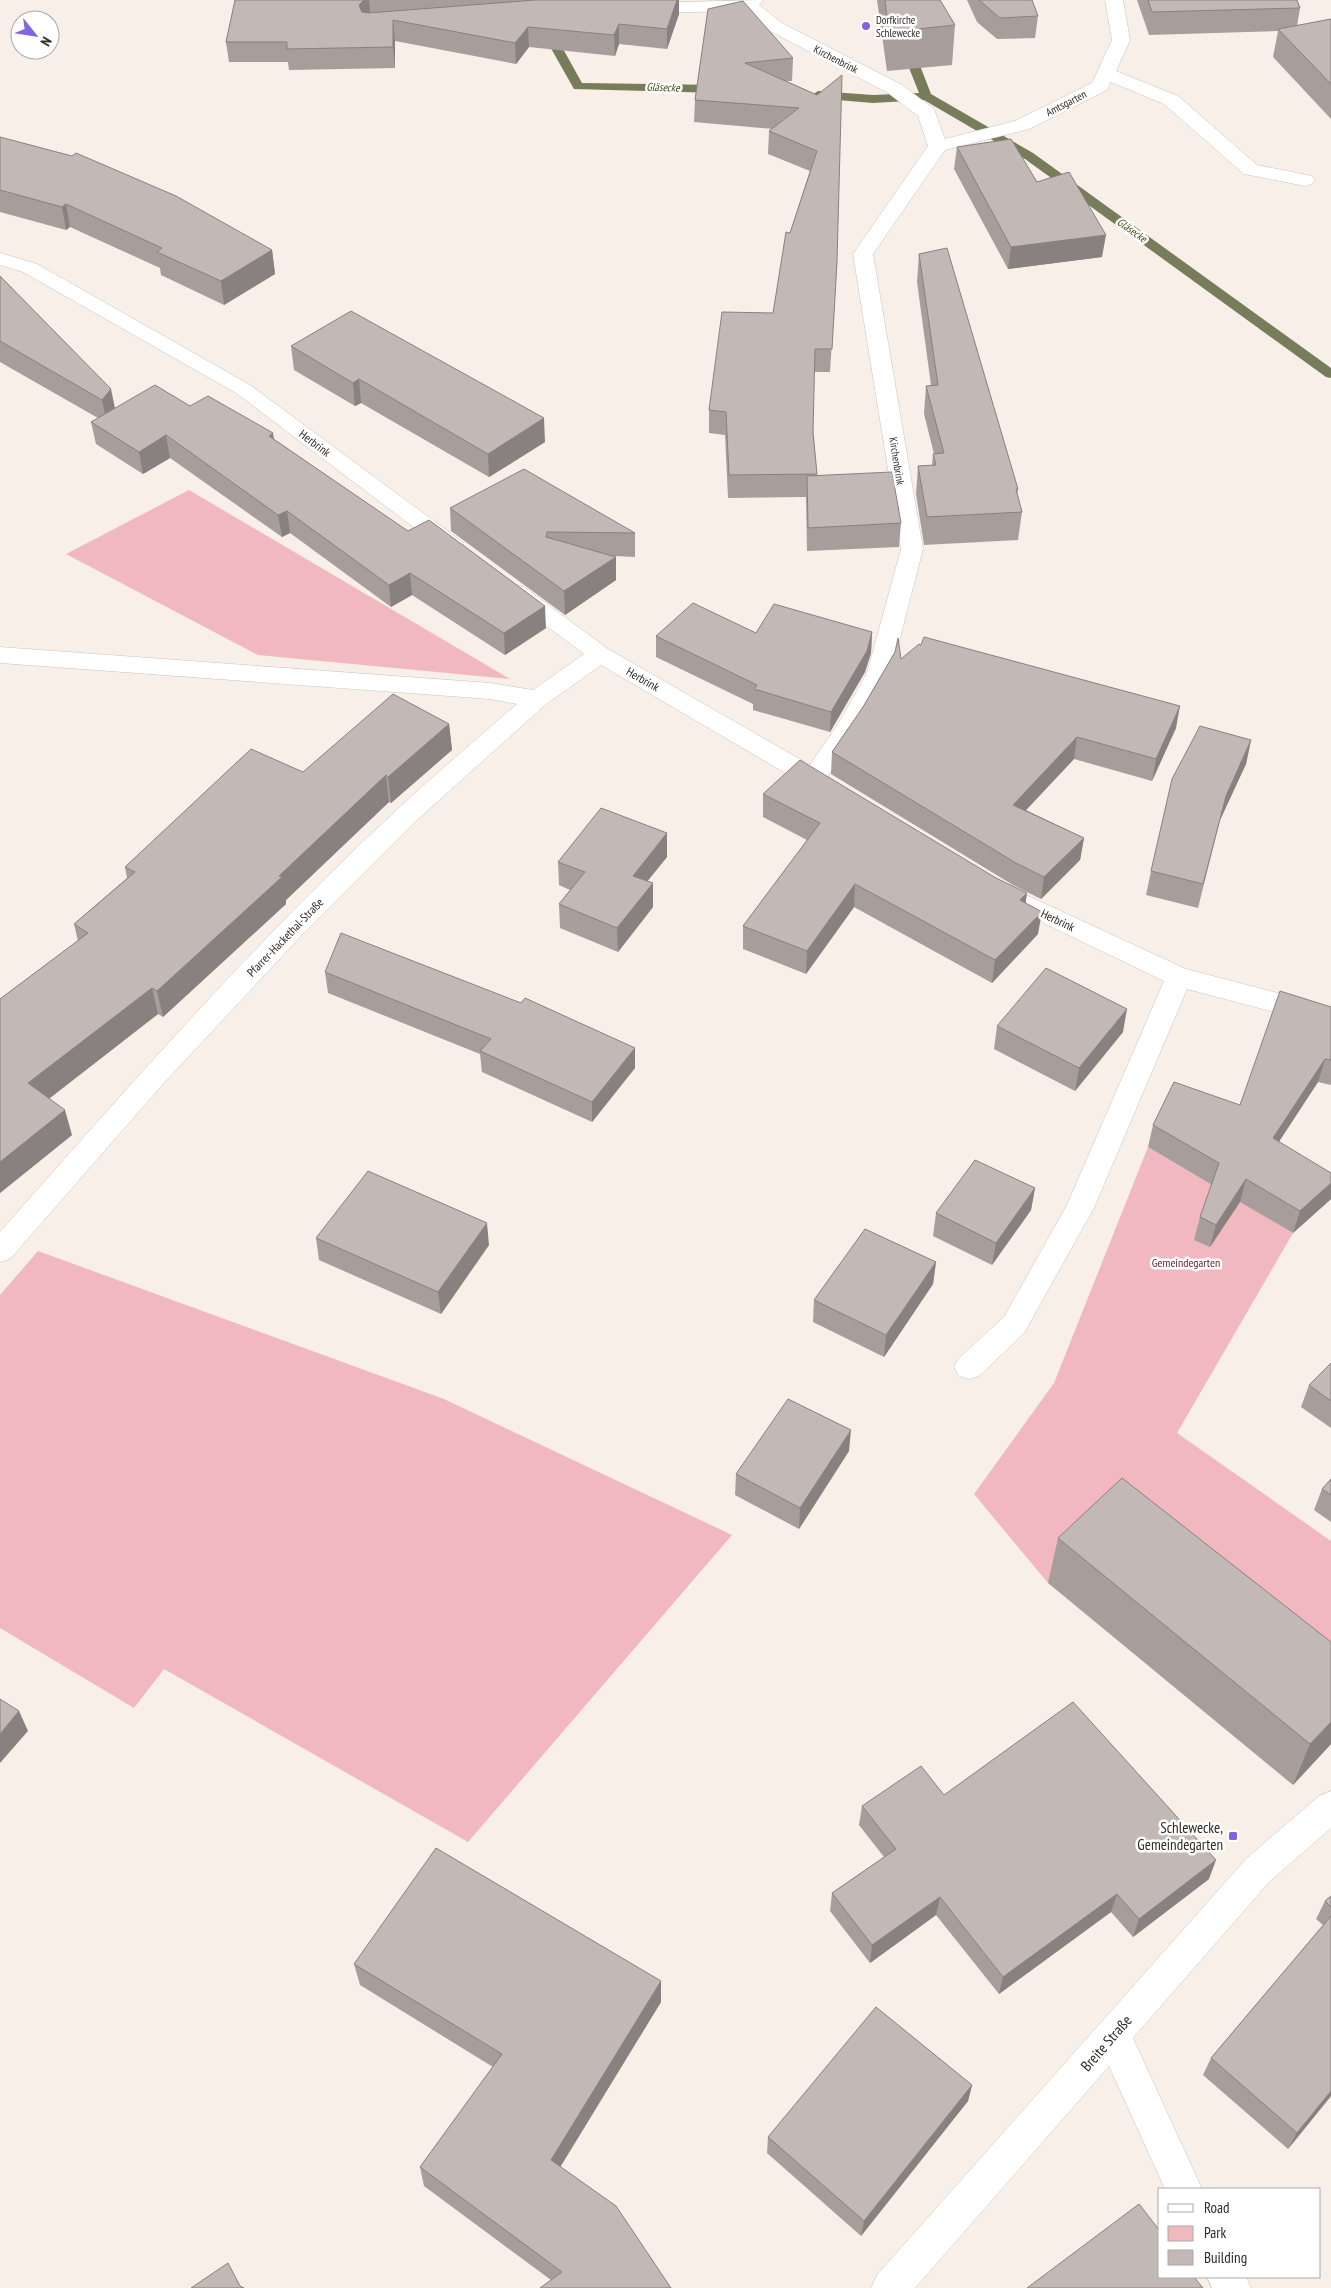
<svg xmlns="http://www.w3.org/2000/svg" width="1331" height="2288" font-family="'PT Sans Narrow',sans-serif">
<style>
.green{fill:#f1b8c0}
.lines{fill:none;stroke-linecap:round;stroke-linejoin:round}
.stream{fill:#777d5a;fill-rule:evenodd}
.minor-casing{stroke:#cbc3bc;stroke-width:1}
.minor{fill:#fff;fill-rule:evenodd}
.wall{fill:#a79e9c}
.shaded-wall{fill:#88817f}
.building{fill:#c2b8b5;stroke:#88817f}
.poi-dot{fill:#8165e0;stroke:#fff;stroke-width:2}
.labels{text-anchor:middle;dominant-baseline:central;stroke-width:5;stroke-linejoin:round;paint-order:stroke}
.far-poi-label{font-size:11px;fill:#2d2a28;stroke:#fff;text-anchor:start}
.far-street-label{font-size:11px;fill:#2d2a28;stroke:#fff}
.far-water-label{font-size:11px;font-style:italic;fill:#424910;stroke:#fff}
.street-label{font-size:12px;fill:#2d2a28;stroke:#fff}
.park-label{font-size:12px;fill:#631f2f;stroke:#fff}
.near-poi-label{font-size:15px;fill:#2d2a28;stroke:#fff;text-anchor:end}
.near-street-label{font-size:15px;fill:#2d2a28;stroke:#fff}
</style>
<rect width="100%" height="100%" fill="#f7efe8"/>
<g class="green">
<polygon points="189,490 510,679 258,655 66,554"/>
<polygon points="1148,1147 1293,1233 1177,1433 1331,1541 1331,1699 1111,1523 1048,1583 974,1494 1054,1383"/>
<polygon points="38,1251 444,1399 732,1535 468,1842 164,1669 134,1708 0,1628 0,1295"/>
</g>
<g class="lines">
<g class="stream">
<polygon points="907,0 919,0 914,50 931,94 1033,153 1331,368 1331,378 1326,377 1025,159 924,100 873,103 814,98 812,95 818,91 873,95 919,93 902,50"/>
<polygon points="546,26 552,29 582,83 719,85 725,89 719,93 574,89 540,29"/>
</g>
<g class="minor-casing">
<g id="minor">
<path d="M763 0 759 5 782 23 902 85 934 109 945 139 1015 121 1092 83 1112 40 1105 0H1123L1130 40 1116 71 1178 96 1257 165 1312 176 1315 180 1312 184 1305 186 1244 174 1164 104 1111 82 1107 90 1029 129 945 150 873 254 923 549 891 673 860 728 828 776 837 785 834 791 825 793 816 791 601 665 545 705 418 819 300 937 162 1085 10 1259 0 1262V1232C129 1086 258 938 401 806 439 771 478 738 517 704L490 699 0 663V647L490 683 533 690 584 654 508 597 505 592 508 587 516 585 524 587 608 649 810 765 838 724 867 673 901 549 853 254 928 146 918 116 888 93 770 31 745 11 641 13 635 12 632 8 635 4 641 3Z"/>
<polygon points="0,253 37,264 250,385 461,541 464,546 461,551 453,553 445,551 236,393 23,272 0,265"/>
<polygon points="1009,887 1186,969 1331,1007 1331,1027 1187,989 1094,1208 1024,1333 979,1376 969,1379 959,1376 954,1367 959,1358 1004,1317 1067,1205 1164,981 1000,902 996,896 1000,890"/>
<polygon points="1331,1791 1331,1828 1270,1881 1133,2038 1202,2189 1165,2189 1109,2066 915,2288 871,2288 877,2275 1246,1859 1319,1796"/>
<polygon points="1207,2277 1246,2277 1251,2288 1212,2288"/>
</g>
</g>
<use href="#minor" class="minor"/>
</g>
<g class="wall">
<polygon points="235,0 679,0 679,14 667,49 619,44 615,56 529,47 516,64 395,41 395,68 289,70 288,62 229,62 226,42"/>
<polygon points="877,0 940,0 955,25 952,65 887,71"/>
<polygon points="967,0 1032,0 1038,16 1035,38 997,39 977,22"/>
<polygon points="1137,0 1297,0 1300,8 1297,26 1331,19 1331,119 1273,57 1278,31 1149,35"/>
<polygon points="708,9 793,58 792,81 786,81 817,95 837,262 830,372 814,372 813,432 817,475 901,523 899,547 807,551 806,497 728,498 725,435 709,433 709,410 773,313 790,233 810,171 768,154 769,131 773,129 694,122 695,100"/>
<polygon points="0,137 272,250 275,274 224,305 161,275 160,268 70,227 66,230 0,212"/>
<polygon points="957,147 1037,182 1102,257 1008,269 954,169"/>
<polygon points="919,254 1018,489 1017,495 1022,512 1018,540 924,545 916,494 918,466 932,465 933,454 934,454 924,414 926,386 931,385 917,282"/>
<polygon points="0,276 115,409 190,406 274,439 546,628 505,655 412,595 391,607 290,533 282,537 170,458 143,474 96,444 91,422 98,418 0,362"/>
<polygon points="291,346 545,442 489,477 361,403 355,406 294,370"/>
<polygon points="450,508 635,533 635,557 615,556 616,580 565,615 451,531"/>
<polygon points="872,632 871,653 865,672 830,732 753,710 753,704 656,657 656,636 756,633"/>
<polygon points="895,652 901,659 1176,728 1152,781 1074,759 1026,810 1084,838 1080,860 1041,899 1013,885 831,774 832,752 863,707"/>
<polygon points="449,724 452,750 391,803 389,802 286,900 286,904 163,1017 158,1014 49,1098 72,1135 0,1193 0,999 78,941 74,924 127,878 125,867 303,772"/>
<polygon points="1251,740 1246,764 1220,820 1198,908 1146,895 1151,871"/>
<polygon points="763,794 1026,903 1038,934 992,983 854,907 806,974 743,949 743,926 807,840 763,817"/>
<polygon points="667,833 667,857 647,881 653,907 618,952 560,928 559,904 570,890 559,885 558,862"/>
<polygon points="325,972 635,1048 635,1068 592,1122 482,1072 480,1054 328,993"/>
<polygon points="1331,1007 1331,1085 1318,1082 1279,1141 1331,1199 1293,1233 1240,1202 1210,1247 1194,1240 1200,1217 1212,1185 1148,1147 1153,1125 1240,1105"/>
<polygon points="997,1026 1123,1032 1075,1091 994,1049"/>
<polygon points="1035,1188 1031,1210 992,1265 933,1236 936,1213"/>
<polygon points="316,1238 489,1245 441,1314 319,1260"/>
<polygon points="936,1262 933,1284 884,1357 813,1322 814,1300"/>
<polygon points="1331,1363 1331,1428 1301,1407 1309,1385"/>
<polygon points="849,1451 799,1529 735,1495 736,1474"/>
<polygon points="1331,1479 1331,1522 1314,1510 1322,1489"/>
<polygon points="1058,1538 1331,1744 1293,1785 1048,1583"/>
<polygon points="944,1795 1209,1879 1133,1937 1111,1912 999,1994 936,1915 870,1963 830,1911 832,1893 884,1857 859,1825 862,1806"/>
<polygon points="1331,1896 1331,2096 1288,2149 1203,2075 1211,2058 1323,1925 1316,1919 1325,1901"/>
<polygon points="354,1964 661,2002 560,2166 671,2288 551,2280 424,2186 420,2167 493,2067 360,1985"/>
<polygon points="972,2085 968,2101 861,2236 767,2153 768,2137"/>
</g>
<g class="shaded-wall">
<polygon points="369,0 371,20 365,21 359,5 363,1"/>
<polygon points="677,0 679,0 679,14 667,49 667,29"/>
<polygon points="393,20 395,41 395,68 393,47"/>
<polygon points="619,24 619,44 615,56 614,35"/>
<polygon points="528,27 529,47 516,64 515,43"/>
<polygon points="66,204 70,227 66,230 62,207"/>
<polygon points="1106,235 1102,257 1008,269 1011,247"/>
<polygon points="272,250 275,274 224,305 221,281"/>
<polygon points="359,379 361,403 355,406 353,383"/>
<polygon points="111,389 116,413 107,424 102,400"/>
<polygon points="544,418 545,442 489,477 488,454"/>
<polygon points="273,433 276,455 269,436"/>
<polygon points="166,435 170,458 143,474 139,452"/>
<polygon points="287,511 290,533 282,537 278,515"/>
<polygon points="616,557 616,580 565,615 564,591"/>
<polygon points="410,573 412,595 391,607 389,585"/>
<polygon points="545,606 546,628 505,655 504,633"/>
<polygon points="872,632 871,653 865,672 830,732 831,712"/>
<polygon points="1180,706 1176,728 1152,781 1156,759"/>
<polygon points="449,724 452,750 391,803 388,777"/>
<polygon points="1077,737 1074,759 1010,827 1013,805"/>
<polygon points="1251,740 1246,764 1220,820 1198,908 1226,796"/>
<polygon points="386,775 389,802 286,900 286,904 163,1017 157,991"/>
<polygon points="667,833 667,857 633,899 633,876"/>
<polygon points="1084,838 1080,860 1041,899 1044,877"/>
<polygon points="653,883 653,907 618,952 617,928"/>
<polygon points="855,884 854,907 806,974 807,951"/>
<polygon points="1027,893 1024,916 1020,900"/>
<polygon points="1042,912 1038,934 992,983 995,960"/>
<polygon points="152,988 158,1014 36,1109 28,1083"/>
<polygon points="1127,1009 1123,1032 1075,1091 1079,1068"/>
<polygon points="635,1048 635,1068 592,1122 592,1102"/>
<polygon points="1325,1059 1318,1082 1267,1160 1273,1138"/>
<polygon points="65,1110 72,1135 0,1193 0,1162"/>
<polygon points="1246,1179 1240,1202 1210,1247 1216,1225"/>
<polygon points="1331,1183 1331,1199 1293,1233 1300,1211"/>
<polygon points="1035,1188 1031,1210 992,1265 996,1243"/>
<polygon points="487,1223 489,1245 441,1314 438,1292"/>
<polygon points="936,1262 933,1284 884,1357 886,1335"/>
<polygon points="851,1430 849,1451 799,1529 800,1508"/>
<polygon points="19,1711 28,1731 0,1763 0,1734"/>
<polygon points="1331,1722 1331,1744 1293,1785 1310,1744"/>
<polygon points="1216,1860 1209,1879 1133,1937 1139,1919"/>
<polygon points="1117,1894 1111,1912 999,1994 1003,1977"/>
<polygon points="940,1897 936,1915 870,1963 872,1945"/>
<polygon points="661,1981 661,2002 553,2179 551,2160"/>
<polygon points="972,2085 968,2101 861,2236 864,2221"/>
<polygon points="1331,2091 1331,2096 1288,2149 1297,2133"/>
</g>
<g class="building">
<polygon points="235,0 367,0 363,1 359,5 362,12 369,13 535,0 677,0 667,29 619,24 614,35 528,27 515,43 393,20 393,47 287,49 287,42 226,42"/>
<polygon points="885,0 940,0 955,25 889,32"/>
<polygon points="979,0 1032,0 1038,16 1000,18"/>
<polygon points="1148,0 1297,0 1300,8 1152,12"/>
<polygon points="743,1 793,58 745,63 817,95 842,75 837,262 832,349 815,349 813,432 817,474 729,475 726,412 709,410 722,312 773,313 786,232 790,233 817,151 769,131 799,108 695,100 708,9"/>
<polygon points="1331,19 1331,84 1278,29"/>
<polygon points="0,137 72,156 76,153 176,196 272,250 221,281 157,252 162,248 66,204 62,207 0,190"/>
<polygon points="1011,139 1037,182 1069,172 1106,235 1011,247 957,147"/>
<polygon points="947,248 1018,489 1016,489 1022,512 927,517 918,466 936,465 933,454 944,453 926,386 938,385 919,254"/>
<polygon points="0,276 111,389 102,400 0,341"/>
<polygon points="351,311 544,418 488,454 359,379 353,383 291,346"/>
<polygon points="155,385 190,406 208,396 273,433 269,436 408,531 429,520 545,606 504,633 410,573 389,585 287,511 278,515 166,435 139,452 91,422"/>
<polygon points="524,469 635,533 547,532 546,537 616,557 564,591 450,508"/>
<polygon points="892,472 901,523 808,528 807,476"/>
<polygon points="693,603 756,633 774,604 872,632 867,651 831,712 754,689 757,685 656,636"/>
<polygon points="924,637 1180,706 1156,759 1077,737 1013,805 1084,838 1044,877 1016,863 832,752 863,707 895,652 898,638 901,659 919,644 921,645"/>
<polygon points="393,694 449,724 388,777 386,775 279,876 282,877 157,991 152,988 28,1083 65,1110 0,1162 0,999 88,933 74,924 135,872 125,867 251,749 303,772"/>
<polygon points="1200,726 1251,740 1226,796 1203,884 1151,871 1172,779"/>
<polygon points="800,760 996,878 1027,893 1020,900 1042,912 995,960 855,884 807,951 743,926 820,823 763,794"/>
<polygon points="601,808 667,833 633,876 653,883 617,928 559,904 585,872 558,862"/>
<polygon points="341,933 521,1003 525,998 635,1048 592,1102 480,1051 491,1039 325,972"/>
<polygon points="1046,968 1127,1009 1079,1068 997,1026"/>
<polygon points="1280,991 1331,1007 1331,1060 1325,1059 1273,1138 1331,1173 1331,1183 1300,1211 1246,1179 1216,1225 1200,1217 1219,1163 1153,1125 1174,1082 1240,1105"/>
<polygon points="975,1160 1035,1188 996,1243 936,1213"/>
<polygon points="368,1171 487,1223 438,1292 316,1238"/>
<polygon points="865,1229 936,1262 886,1335 814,1300"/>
<polygon points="1331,1363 1331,1401 1309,1385"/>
<polygon points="788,1399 851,1430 800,1508 736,1474"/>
<polygon points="1122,1478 1331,1642 1331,1722 1310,1744 1058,1538"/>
<polygon points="1331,1479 1331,1495 1322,1489"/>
<polygon points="0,1699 19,1711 0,1734"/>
<polygon points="1073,1702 1216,1860 1139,1919 1117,1894 1003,1977 940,1897 872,1945 832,1893 896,1849 862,1806 921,1766 944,1795"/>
<polygon points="436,1848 661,1981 551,2160 616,2206 671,2288 540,2288 562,2272 420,2167 502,2054 354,1964"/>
<polygon points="1331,1896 1331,1907 1325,1901"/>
<polygon points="1331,1916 1331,2091 1297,2133 1211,2058"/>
<polygon points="876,2007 972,2085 864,2221 768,2137"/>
<polygon points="1139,2204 1160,2231 1160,2277 1194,2277 1203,2288 1027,2288"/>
<polygon points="228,2263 240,2286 244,2288 191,2288"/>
</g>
<g class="poi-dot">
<circle cx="866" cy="26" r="5"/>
<rect x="1228" y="1831" width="10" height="10" rx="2.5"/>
</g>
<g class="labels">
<g class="far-poi-label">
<text x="876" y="20">Dorfkirche<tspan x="876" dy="13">Schlewecke</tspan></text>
</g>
<g class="far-street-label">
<text transform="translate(836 59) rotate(27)">Kirchenbrink</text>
<text transform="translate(1066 103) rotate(-27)">Amtsgarten</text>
<text transform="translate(897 461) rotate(81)">Kirchenbrink</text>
</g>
<g class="far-water-label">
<text transform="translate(663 87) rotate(2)">Gläsecke</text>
<text transform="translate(1132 230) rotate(36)">Gläsecke</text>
</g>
<g class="street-label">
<text transform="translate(315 443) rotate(37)">Herbrink</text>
<text transform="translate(643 679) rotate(30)">Herbrink</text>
<text transform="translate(1058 920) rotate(25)">Herbrink</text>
<text transform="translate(285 937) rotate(-46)">Pfarrer-Hackethal-Straße</text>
</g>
<g class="park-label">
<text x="1186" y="1262">Gemeindegarten</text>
</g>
<g class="near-poi-label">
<text x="1223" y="1827">Schlewecke,<tspan x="1223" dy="17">Gemeindegarten</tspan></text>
</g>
<g class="near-street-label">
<text transform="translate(1106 2043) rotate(-49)">Breite Straße</text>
</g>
</g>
<rect x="1158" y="2188" width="162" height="90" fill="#ffffff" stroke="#abaaa9"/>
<rect x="1168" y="2204" width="25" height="8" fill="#ffffff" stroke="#abaaa9"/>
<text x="1204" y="2213" font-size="15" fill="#2d2a28">Road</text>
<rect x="1168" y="2226" width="25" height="15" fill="#f1b8c0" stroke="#abaaa9"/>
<text x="1204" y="2238" font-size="15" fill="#2d2a28">Park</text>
<rect x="1168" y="2250" width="25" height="15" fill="#c2b8b5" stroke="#abaaa9"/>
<text x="1204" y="2263" font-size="15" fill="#2d2a28">Building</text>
<g transform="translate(35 35) rotate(120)"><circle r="24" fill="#ffffff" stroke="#abaaa9"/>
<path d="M0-4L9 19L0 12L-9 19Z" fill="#8165e0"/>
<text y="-8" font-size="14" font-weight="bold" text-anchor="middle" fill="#2d2a28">N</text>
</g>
</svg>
